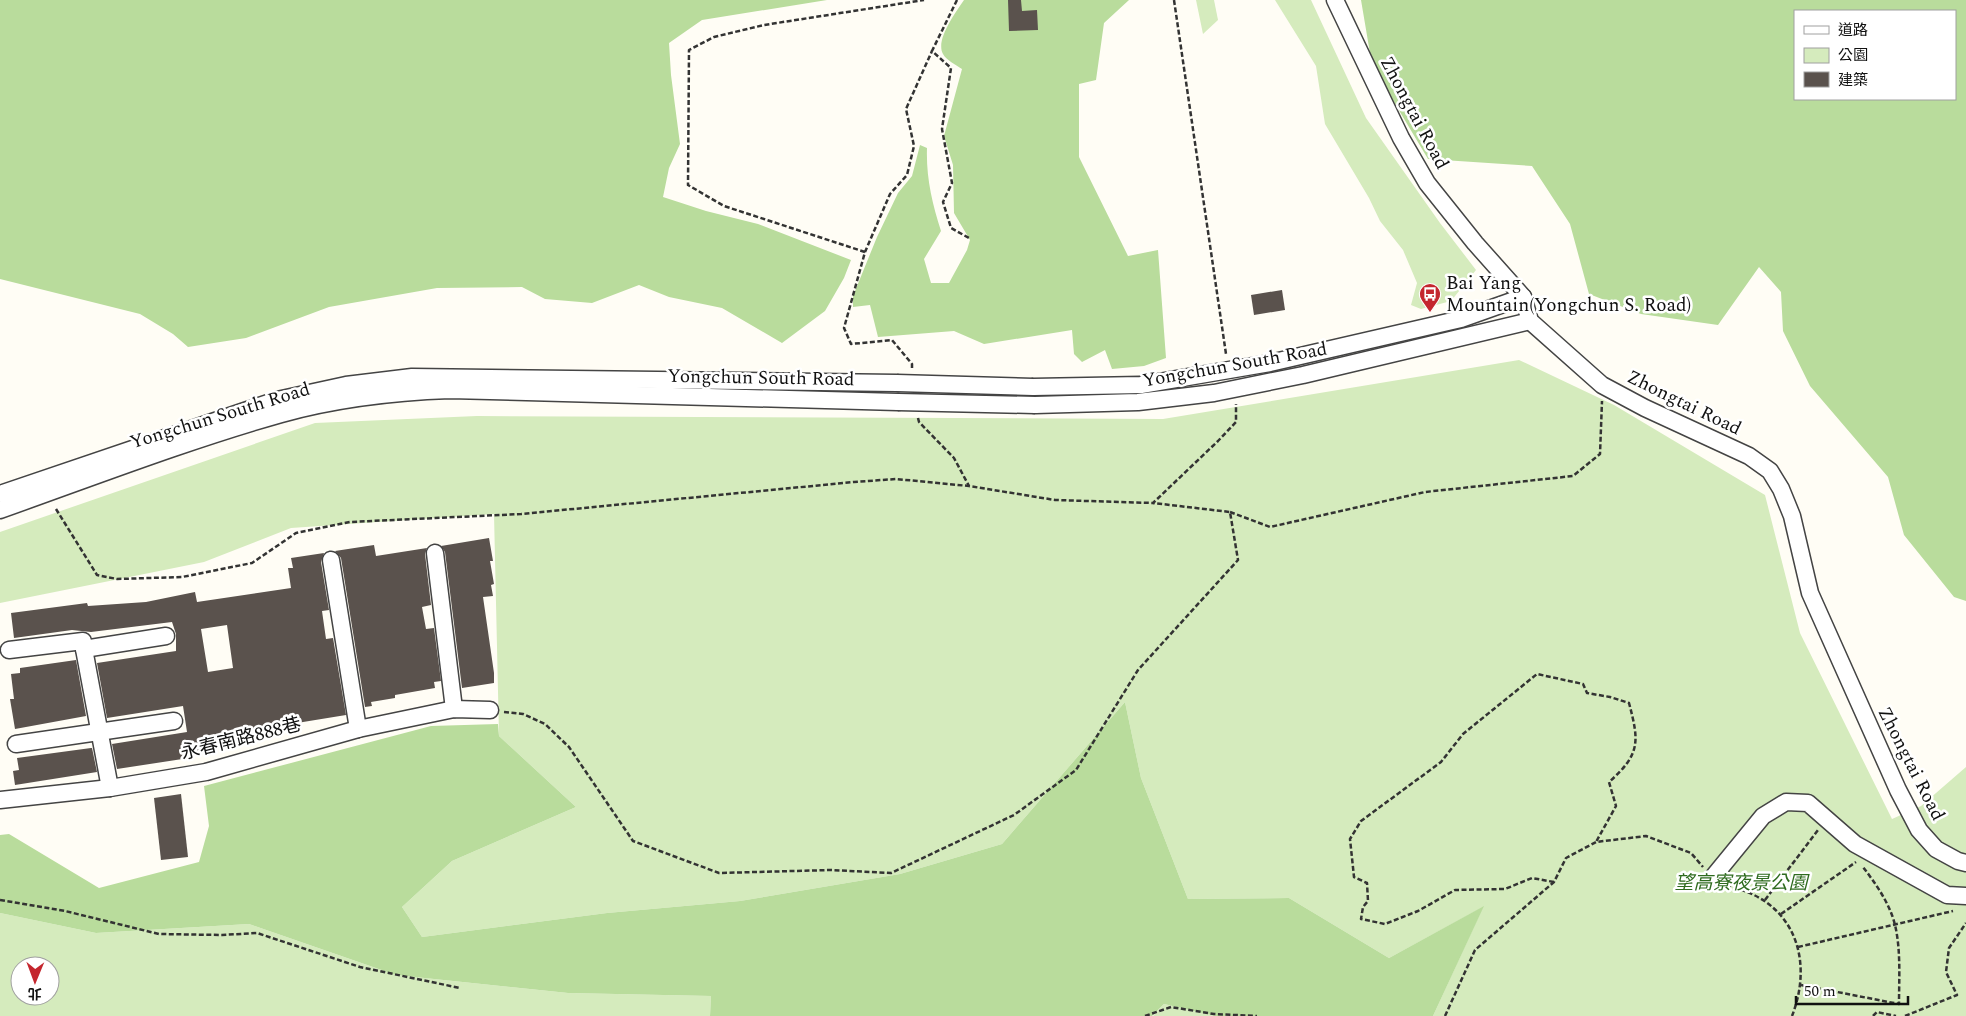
<svg xmlns="http://www.w3.org/2000/svg" width="1966" height="1016" font-family="Spectral,'Noto Sans TC',serif">
<style>
.green{fill:#d5ebbd;fill-rule:evenodd}
.forest{fill:#b9dc9c;fill-rule:evenodd}
.building{fill:#5a524d;fill-rule:evenodd}
.lines{fill:none;stroke-linecap:round;stroke-linejoin:round}
.minor-casing{stroke:#444;stroke-width:19}
.path{stroke:#333;stroke-width:2.5;stroke-dasharray:5 2.5;stroke-linecap:butt}
.minor{stroke:#fff;stroke-width:16}
.minor-bridge-casing{stroke:#444;stroke-width:19;stroke-linecap:butt}
.minor-bridge{stroke:#fff;stroke-width:16}
.labels{text-anchor:middle;dominant-baseline:central;stroke-width:5;stroke-linejoin:round;paint-order:stroke}
.street-label{font-size:19px;fill:#111;stroke:#fff}
.poi-label{font-size:19px;fill:#111;stroke:#fff;text-anchor:start}
.park-label{font-size:19px;font-style:italic;fill:#2f6b1f;stroke:#fff}
</style>
<rect width="100%" height="100%" fill="#fffdf5"/>
<g class="green">
<polygon points="1196,0 1214,0 1218,20 1203,34"/>
<polygon points="1275,0 1311,0 1366,118 1440,223 1476,270 1451,301 1421,309 1411,305 1417,283 1403,250 1380,221 1369,198 1325,124 1316,66"/>
<polygon points="1519,360 1614,405 1765,495 1800,633 1892,819 1921,806 1966,767 1966,1016 1433,1016 1483,907 1389,958 1289,898 1188,899 1141,778 1125,702 1002,844 900,874 740,901 607,913 422,937 402,907 452,861 576,807 499,736 494,514 291,528 204,562 0,603 0,532 315,423 477,416 1163,419"/>
<path d="M0 913 96 933 249 924 396 975 568 993 711 996 710 1016H0ZM20 966H50V996H20Z"/>
<polygon points="1164,1004 1215,1016 1153,1016"/>
</g>
<g class="forest">
<polygon points="0,0 827,0 702,20 669,43 671,75 680,144 669,168 663,197 706,211 758,224 851,260 844,278 825,311 782,343 722,308 669,297 639,285 592,303 545,299 522,287 437,288 329,307 246,338 188,347 173,334 140,314 0,279"/>
<path d="M964 0H1129L1104 23 1096 80 1079 84V157L1128 256 1158 250 1166 358 1144 366 1112 369 1105 350 1082 362 1074 354 1072 330 984 344 954 331 878 337 870 305 853 307V296L877 237 898 193 912 176 920 145 927 148C926 177 932 203 941 231L924 259 931 283H949L967 250 970 240 954 213 953 165 944 136 962 69C956 65 946 60 943 54 935 40 956 12 964 0Z"/>
<path d="M1361 0H1966V601L1954 597 1904 535 1888 477 1810 386 1783 331 1781 292 1759 267 1718 325 1641 314 1589 294 1570 224 1532 166 1428 159 1372 65ZM1795 11H1955V99H1795Z"/>
<polygon points="1125,702 1141,778 1188,899 1289,898 1389,958 1484,906 1433,1016 1215,1016 1164,1004 1152,1016 710,1016 711,996 568,993 396,975 249,924 96,933 0,913 0,835 9,834 99,888 199,862 209,826 204,786 431,726 498,724 499,736 576,807 452,861 402,907 422,937 607,913 740,901 900,874 1002,844"/>
</g>
<g class="building">
<polygon points="1008,0 1021,0 1022,11 1037,10 1038,30 1009,31"/>
<polygon points="1282,290 1285,310 1254,315 1251,295"/>
<polygon points="489,538 493,561 490,561 494,584 491,585 493,596 483,597 494,673 494,683 462,688 445,552 441,546"/>
<polygon points="374,545 376,556 427,548 425,554 431,605 422,607 426,629 434,628 441,681 434,682 435,688 395,695 395,698 371,702 372,706 365,707 341,558 335,551"/>
<path d="M324 553 321 562 329 610 322 611 326 639 333 638 346 715 248 731 250 740 215 745V748L188 752 189 758 117 769 112 744 187 732 183 706 107 718 97 663 176 651V634L172 622 91 632 72 630 14 638 11 613 87 603 88 606 146 602 195 592 197 602 291 588 288 568H293L291 558ZM227 625 233 668 208 672 201 629Z"/>
<polygon points="76,660 86,716 15,729 10,699 14,699 11,674 20,673 20,668"/>
<polygon points="91,748 92,748 97,772 15,785 13,771 19,770 17,758"/>
<polygon points="181,794 188,857 161,860 154,798"/>
</g>
<g class="lines">
<g class="minor-casing">
<g id="minor">
<polyline points="1335,0 1401,138 1427,183 1475,243 1523,297 1530,321 1602,385 1645,408 1749,456 1770,471 1781,489 1792,516 1810,593 1898,790 1919,830 1936,849 1958,861 1966,863"/>
<polyline points="1033,387 1141,385 1270,363 1461,319 1523,297"/>
<polyline points="1035,405 1138,402 1214,393 1303,375 1530,321"/>
<polyline points="0,494 277,400 346,385 412,377 897,383"/>
<path d="M0 510C93 477 186 441 281 414 335 399 394 392 450 390L898 402"/>
<polyline points="435,553 454,709"/>
<polyline points="331,560 358,729"/>
<polyline points="84,649 110,788"/>
<polyline points="9,650 83,641 84,649 166,636"/>
<polyline points="16,744 174,721"/>
<polyline points="0,800 110,788 206,772 358,729 454,709 490,710"/>
<polyline points="1713,877 1763,816 1786,802 1808,803 1855,844 1947,895 1966,896"/>
</g>
</g>
<g class="path">
<polyline points="957,0 932,51 951,68 942,129 952,183 943,202 951,228 969,238"/>
<polyline points="1174,0 1226,354"/>
<polyline points="865,252 724,206 688,185 689,50 714,37 764,25 924,0"/>
<polyline points="912,368 912,364 892,340 851,344 844,328 865,252 890,194 907,175 914,146 906,109 932,51"/>
<polyline points="918,418 919,422 954,458 969,486"/>
<polyline points="56,509 97,575 117,579 182,577 252,563 296,533 350,522 521,514 854,482 896,479 969,486 1055,500 1153,503 1218,441 1236,422 1236,404"/>
<polyline points="1230,512 1270,527 1425,492 1573,476 1600,454 1602,401"/>
<polyline points="504,712 523,714 545,724 569,747 633,841 719,873 831,870 891,873 1014,815 1076,770 1138,670 1238,560 1230,512 1153,503"/>
<path d="M1554 882 1532 878 1505 889 1455 890 1418 911 1385 924 1361 919 1363 907 1368 901 1367 883 1354 877 1350 839 1361 821 1441 762 1463 734 1537 674 1583 684 1587 693 1610 697 1629 703C1639 741 1641 754 1609 782L1616 806 1596 842"/>
<path d="M1726 886C1792 898 1815 957 1792 1016"/>
<polyline points="0,900 65,911 159,934 222,935 257,933 360,967 460,988"/>
<polyline points="1765,900 1818,830"/>
<polyline points="1781,914 1856,862"/>
<polyline points="1798,947 1953,911"/>
<path d="M1801 985 1899 1004C1899 979 1901 950 1895 925 1890 904 1876 884 1863 867"/>
<polyline points="1145,1016 1171,1007 1214,1014 1257,1016"/>
<polyline points="1445,1016 1475,950 1554,882 1566,858 1596,842 1646,836 1691,853 1703,867"/>
<polyline points="1873,1016 1877,1012 1896,1016"/>
<polyline points="1905,1016 1957,995 1946,972 1949,948 1966,923"/>
</g>
<use href="#minor" class="minor"/>
<g class="minor-bridge-casing">
<g id="minor-bridge">
<polyline points="897,383 1033,387"/>
<polyline points="898,402 1035,405"/>
</g>
</g>
<use href="#minor-bridge" class="minor-bridge"/>
</g>
<defs>
<g id="bus-pin" transform="scale(1.125)"><path d="M0 17L-7.5 6A9.5 9.5 0 1 1 7.5 6Z" fill="#c4262e" stroke="#fff"/><path d="M-5-6H5V4H4V6H2V4H-2V6H-4V4H-5ZM-3.5-4V0h7V-4ZM-3.5 1.2v1.5H-2V1.2ZM2 1.2v1.5H3.5V1.2Z" fill="#fff"/></g>
</defs>
<g fill-rule="evenodd">
<use href="#bus-pin" x="1430" y="294"/>
</g>
<g class="labels">
<g class="street-label">
<text transform="translate(1414 113) rotate(62)">Zhongtai Road</text>
<text transform="translate(1235 365) rotate(-10)">Yongchun South Road</text>
<text transform="translate(761 378) rotate(1)">Yongchun South Road</text>
<text transform="translate(1684 403) rotate(26)">Zhongtai Road</text>
<text transform="translate(220 416) rotate(-17)">Yongchun South Road</text>
<text transform="translate(241 739) rotate(-14)">永春南路888巷</text>
<text transform="translate(1911 764) rotate(63)">Zhongtai Road</text>
</g>
<g class="poi-label">
<text x="1446" y="283">Bai Yang<tspan x="1446" dy="22">Mountain(Yongchun S. Road)</tspan></text>
</g>
<g class="park-label">
<text x="1741" y="883">望高寮夜景公園</text>
</g>
</g>
<rect x="1794" y="10" width="162" height="90" fill="#ffffff" stroke="#a0a0a0"/>
<rect x="1804" y="26" width="25" height="8" fill="#ffffff" stroke="#a0a0a0"/>
<text x="1838" y="35" font-size="15" fill="#111111">道路</text>
<rect x="1804" y="48" width="25" height="15" fill="#d5ebbd" stroke="#a0a0a0"/>
<text x="1838" y="60" font-size="15" fill="#111111">公園</text>
<rect x="1804" y="72" width="25" height="15" fill="#5a524d" stroke="#a0a0a0"/>
<text x="1838" y="85" font-size="15" fill="#111111">建築</text>
<g transform="translate(35 981) rotate(181)"><circle r="24" fill="#ffffff" stroke="#a0a0a0"/>
<path d="M0-4L9 19L0 12L-9 19Z" fill="#c4262e"/>
<text y="-8" font-size="14" font-weight="bold" text-anchor="middle" fill="#111111">北</text>
</g>
<path d="M1796 996v8h112v-8" fill="none" stroke="#111111" stroke-width="2.5"/>
<text x="1804" y="996" font-size="15" fill="#111111" stroke="#ffffff" stroke-width="4" paint-order="stroke">50 m</text>
</svg>
